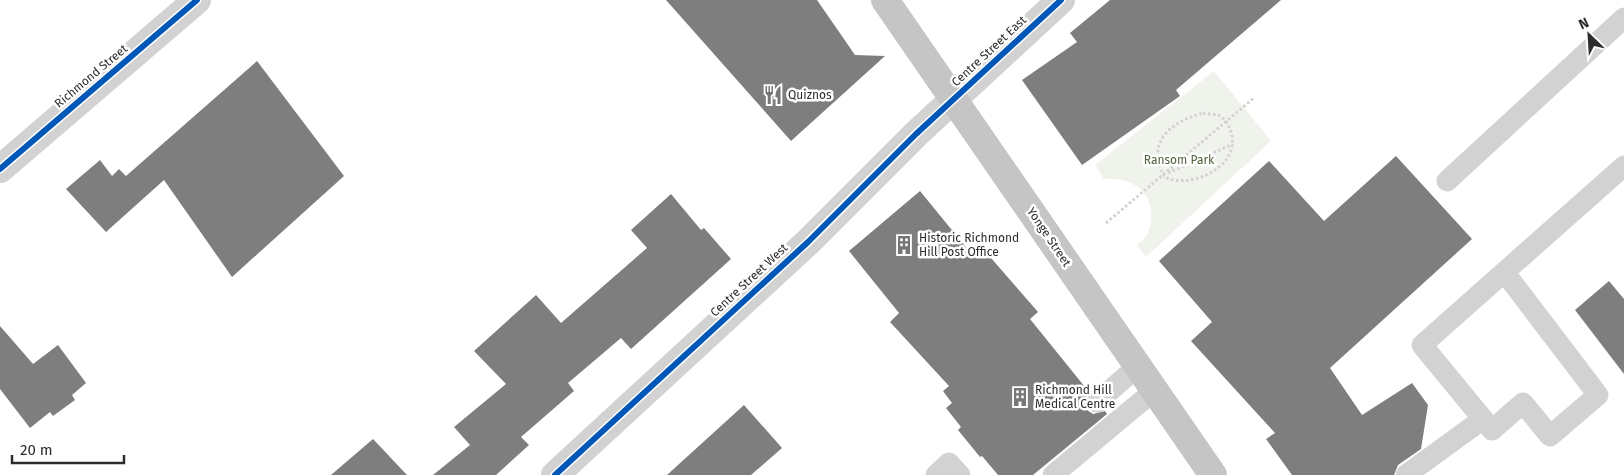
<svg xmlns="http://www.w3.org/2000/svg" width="1624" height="475" font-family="'Fira Sans',sans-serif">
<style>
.green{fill:#f0f3ec}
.building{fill:#7e7e7e}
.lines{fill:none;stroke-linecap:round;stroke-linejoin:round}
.path{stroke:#d2d2d2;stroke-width:3;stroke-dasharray:2.5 2.5;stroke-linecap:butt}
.lane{stroke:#d2d2d2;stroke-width:21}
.street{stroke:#d2d2d2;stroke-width:28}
.primary{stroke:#c5c5c5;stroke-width:28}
.cycleway-casing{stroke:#fff;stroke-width:9}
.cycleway{stroke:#0057b8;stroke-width:6}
.labels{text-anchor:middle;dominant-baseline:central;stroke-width:5;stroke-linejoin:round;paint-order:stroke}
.street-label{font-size:12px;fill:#2d2d2d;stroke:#fff}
.poi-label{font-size:12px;fill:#2d2d2d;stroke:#fff;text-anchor:start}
.park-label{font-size:12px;fill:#536340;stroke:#fff}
</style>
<rect width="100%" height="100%" fill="#fff"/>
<path class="green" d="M1214 71 1271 141 1146 257 1137 246C1141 241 1148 236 1149 230 1159 197 1136 176 1104 179L1095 165Z"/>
<g class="building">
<polygon points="666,0 817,0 855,55 885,56 791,141"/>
<polygon points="1110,0 1281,0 1176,90 1180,96 1082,165 1022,80 1077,42 1070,33"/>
<polygon points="257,61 344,176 232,277 164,180 106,232 66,189 100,160 112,176 119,169 126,176"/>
<polygon points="1396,156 1472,239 1330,368 1362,415 1412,383 1428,405 1421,449 1398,465 1394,475 1292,475 1266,439 1275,433 1191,341 1212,322 1159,261 1269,161 1324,221"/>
<polygon points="920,191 969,251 978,243 1038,312 1030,319 1089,392 1085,398 1087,410 1093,414 1105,411 1107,414 1033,475 998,475 982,456 980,457 958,430 961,427 946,408 952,403 943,391 949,386 890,322 899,313 849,251"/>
<polygon points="671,194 701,230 704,228 731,259 631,349 621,338 568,383 574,391 521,437 529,445 496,475 433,475 470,445 454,427 506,384 474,351 536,295 561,323 647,248 631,230"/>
<polygon points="1609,281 1624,299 1624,374 1575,310"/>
<polygon points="0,326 33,364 58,345 86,383 72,395 75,400 53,416 50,412 30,428 0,389"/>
<polygon points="744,405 782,448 751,475 667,475"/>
<polygon points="373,439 407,475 331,475"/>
</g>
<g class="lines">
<g class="path">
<path d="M1203 113C1208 114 1214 114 1218 115 1224 118 1228 124 1230 129 1243 162 1201 185 1173 180 1165 178 1162 175 1160 167 1150 136 1177 120 1203 113Z"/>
<polyline points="1168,173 1233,144"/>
<polyline points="1106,223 1255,97"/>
</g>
<g class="lane">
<polyline points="1447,181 1624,18"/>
<polyline points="1505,273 1598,395 1550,436 1523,403 1492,430 1422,345 1624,166"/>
<polyline points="1097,402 1138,366"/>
<polyline points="936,475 949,463 960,475"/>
<polyline points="1053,475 1155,390"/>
<polyline points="1406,475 1483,419"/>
</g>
<g class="street">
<polyline points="0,169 197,0"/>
<polyline points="555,475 808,242 916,134 1061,0"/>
</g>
<polyline class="primary" points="885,0 1213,475"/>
<g class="cycleway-casing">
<g id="cycleway">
<polyline points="0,169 197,0"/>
<polyline points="555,475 808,242 916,134 1061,0"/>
</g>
</g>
<use href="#cycleway" class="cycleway"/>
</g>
<defs>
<g id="restaurant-bare" transform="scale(1.5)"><path d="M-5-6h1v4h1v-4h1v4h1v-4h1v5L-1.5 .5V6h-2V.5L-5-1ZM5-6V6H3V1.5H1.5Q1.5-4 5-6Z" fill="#767676" stroke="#fff" stroke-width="2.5" paint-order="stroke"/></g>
<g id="building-bare" transform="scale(1.5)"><path d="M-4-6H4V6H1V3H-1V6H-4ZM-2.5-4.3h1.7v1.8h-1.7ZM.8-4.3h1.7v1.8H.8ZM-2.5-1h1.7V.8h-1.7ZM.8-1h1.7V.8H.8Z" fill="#767676" stroke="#fff" stroke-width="2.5" paint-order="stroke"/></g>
</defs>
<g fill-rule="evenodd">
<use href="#restaurant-bare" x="773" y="95"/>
<use href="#building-bare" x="904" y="245"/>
<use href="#building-bare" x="1020" y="397"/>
</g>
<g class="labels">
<g class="street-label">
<text transform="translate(989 51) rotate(-43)">Centre Street East</text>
<text transform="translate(91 76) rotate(-40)">Richmond Street</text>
<text transform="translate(1049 237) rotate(56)">Yonge Street</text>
<text transform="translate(749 280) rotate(-43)">Centre Street West</text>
</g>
<g class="poi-label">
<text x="788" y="95">Quiznos</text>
<text x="919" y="238">Historic Richmond<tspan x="919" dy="14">Hill Post Office</tspan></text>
<text x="1035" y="390">Richmond Hill<tspan x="1035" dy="14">Medical Centre</tspan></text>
</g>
<g class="park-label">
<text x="1179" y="160">Ransom Park</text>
</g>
</g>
<g transform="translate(1589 35) rotate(335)" stroke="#ffffff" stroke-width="4" paint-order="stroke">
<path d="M0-4L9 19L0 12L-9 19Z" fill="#2d2d2d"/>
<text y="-8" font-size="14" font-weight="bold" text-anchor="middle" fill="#2d2d2d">N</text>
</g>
<path d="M12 455v8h112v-8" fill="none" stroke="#2d2d2d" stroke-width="2.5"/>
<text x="20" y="455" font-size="15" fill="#2d2d2d" stroke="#ffffff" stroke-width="4" paint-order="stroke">20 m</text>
</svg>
